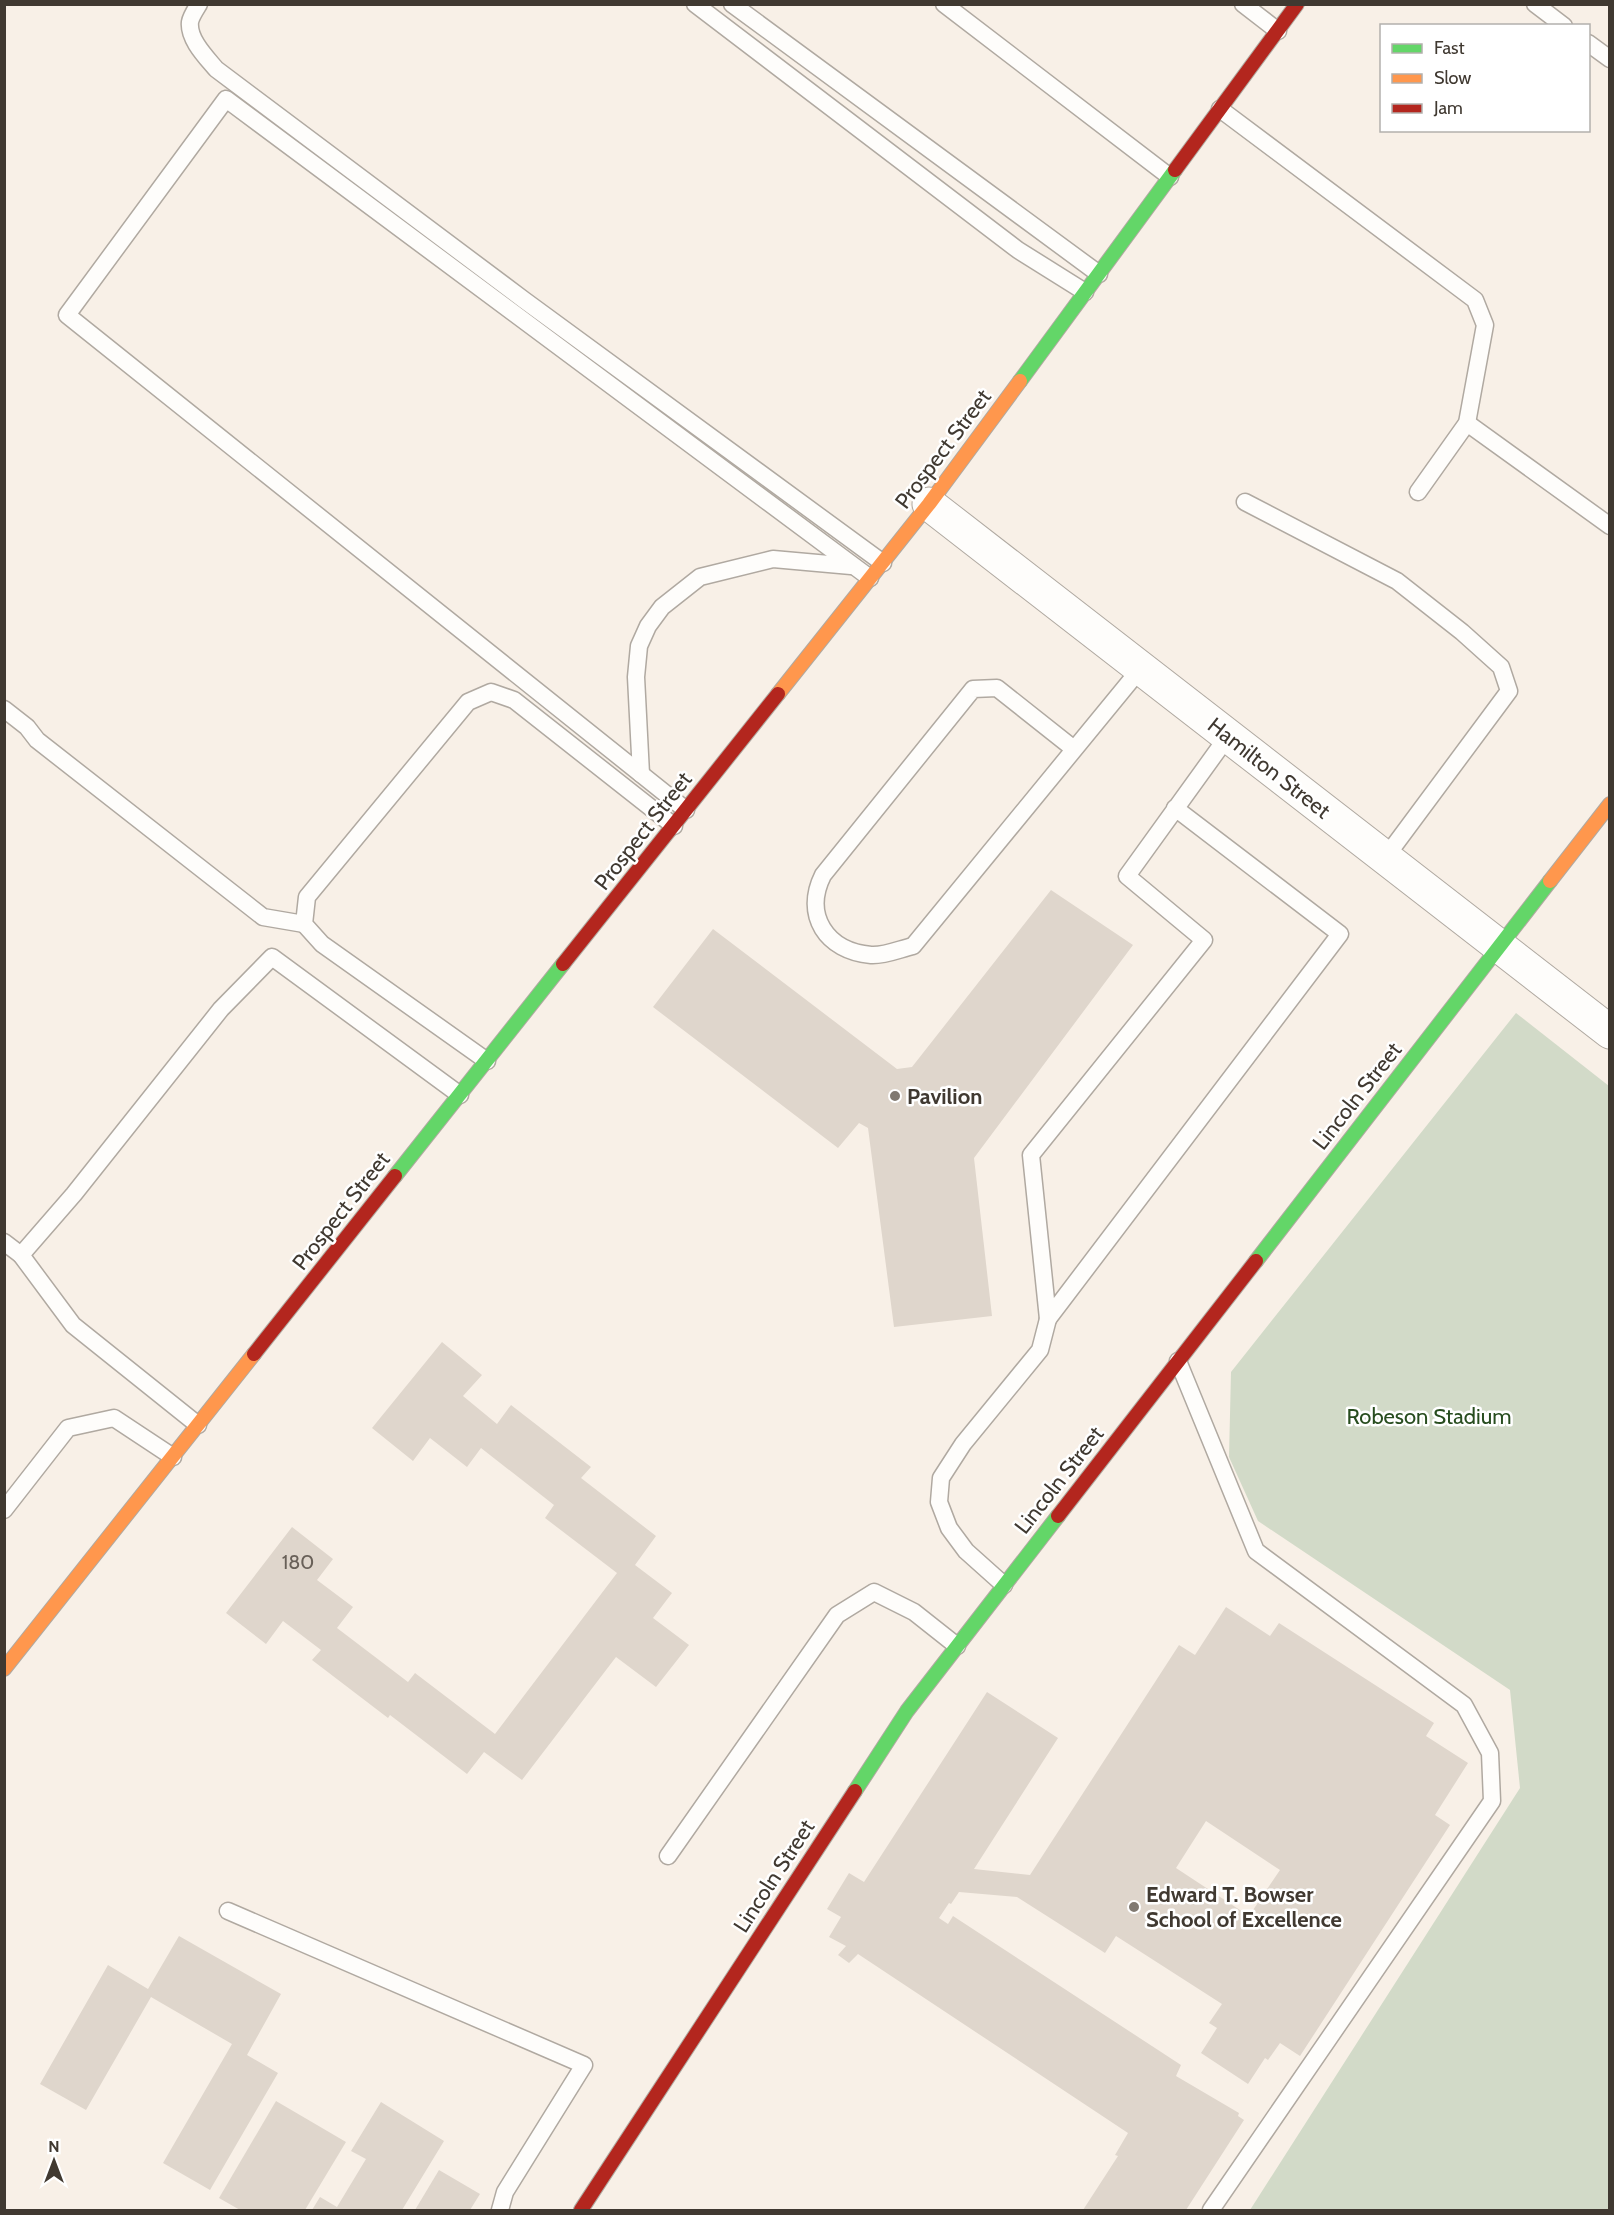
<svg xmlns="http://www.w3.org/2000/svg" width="1614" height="2215" font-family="Cabin,sans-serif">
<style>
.green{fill:#d2dac8}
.building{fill:#dfd6cc;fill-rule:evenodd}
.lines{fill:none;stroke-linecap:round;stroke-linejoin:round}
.lane-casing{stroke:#b0a9a1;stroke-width:19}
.street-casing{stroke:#b0a9a1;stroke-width:35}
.fast-casing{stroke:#b0a9a1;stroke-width:16}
.slow-casing{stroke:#b0a9a1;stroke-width:16}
.jam-casing{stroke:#b0a9a1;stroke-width:16}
.lane{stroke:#fefdfb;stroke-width:16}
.street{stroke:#fefdfb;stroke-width:33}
.fast{stroke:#63d668;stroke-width:14}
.slow{stroke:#ff974d;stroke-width:14}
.jam{stroke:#b3261e;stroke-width:14}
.poi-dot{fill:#807971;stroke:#fff;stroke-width:2}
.labels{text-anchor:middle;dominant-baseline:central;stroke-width:5;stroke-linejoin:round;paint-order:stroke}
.number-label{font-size:20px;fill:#686058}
.street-label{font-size:22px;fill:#403931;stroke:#fff}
.poi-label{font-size:22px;font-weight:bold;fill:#403931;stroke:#fff;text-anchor:start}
.park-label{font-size:22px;fill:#284d1f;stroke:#fff}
</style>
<rect width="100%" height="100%" fill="#f8f0e7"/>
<polygon class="green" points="1516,1013 1609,1086 1609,2210 1250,2210 1520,1788 1510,1690 1258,1521 1229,1457 1231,1372"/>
<g class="building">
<polygon points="1051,890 1133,945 974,1158 992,1316 894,1327 868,1128 859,1123 838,1148 653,1007 713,929 897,1069 912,1067"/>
<polygon points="442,1342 482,1375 463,1396 497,1424 511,1405 591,1467 581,1478 656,1536 635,1565 672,1593 653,1618 689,1645 656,1687 616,1657 522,1780 484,1752 467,1774 390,1715 388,1718 312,1660 321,1650 283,1621 266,1644 226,1613 292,1527 333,1559 317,1580 353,1607 337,1628 408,1682 415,1673 495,1734 617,1573 545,1518 554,1505 481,1448 467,1467 430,1438 413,1461 372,1428"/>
<path d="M1226 1607 1270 1636 1279 1623 1434 1723 1426 1736 1468 1763 1435 1815 1450 1825 1300 2056 1280 2043 1268 2060 1265 2058 1248 2084 1201 2053 1217 2028 1209 2023 1222 2004 1116 1936 1105 1953 1017 1897 959 1892 951 1904 949 1903 939 1918 948 1924 953 1916 1181 2065 1176 2076 1239 2113 1238 2116 1244 2120 1186 2210H1083L1118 2156 1115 2155 1128 2133 858 1954 849 1963 838 1955 846 1946 829 1937 841 1917 827 1909 849 1873 864 1882 987 1692 1058 1738 974 1869 1030 1875 1179 1645 1195 1655ZM1206 1821 1280 1870 1249 1916 1176 1868Z"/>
<polygon points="179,1936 281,1994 247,2055 278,2073 210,2190 163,2163 232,2044 151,1997 86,2110 40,2084 108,1965 148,1989"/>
<polygon points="276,2101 346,2142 305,2210 240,2210 219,2198"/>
<polygon points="381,2102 444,2141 402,2210 312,2210 320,2197 337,2207 366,2159 351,2151"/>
<polygon points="439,2170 480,2194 470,2210 415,2210"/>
</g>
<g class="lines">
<g class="lane-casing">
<g id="lane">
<path d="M199 4C196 9 191 16 190 22 188 39 206 57 216 69L524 300 883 563"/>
<polyline points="695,4 1018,250 1085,292"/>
<polyline points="732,4 1099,274"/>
<polyline points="944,4 1170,177"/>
<polyline points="1243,4 1278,31"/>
<polyline points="1535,4 1564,26"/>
<polyline points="1588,43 1610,59"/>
<polyline points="1220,109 1475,300 1485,325 1467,423 1418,492"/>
<polyline points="1467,423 1610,526"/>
<polyline points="1245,502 1397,581 1462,632 1501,667 1509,691 1385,858"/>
<polyline points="4,709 27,727 37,740 263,917 304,924"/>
<path d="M1074 749 997 688 973 689 823 875C803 915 826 951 871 955 884 956 900 949 913 946L1141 668"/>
<polyline points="641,774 636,677 639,646 648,626 662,607 700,577 773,559 851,566"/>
<polyline points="1175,808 1340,934 1048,1319 1031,1155 1204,940 1127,876 1228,736"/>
<polyline points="686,810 67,315 226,99 870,578"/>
<polyline points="487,1061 322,944 304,924 307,897 468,702 491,692 514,700 674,826"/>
<polyline points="4,1242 21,1255"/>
<polyline points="1178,1361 1256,1551 1464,1705 1490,1753 1492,1801 1211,2210"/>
<polyline points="198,1425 73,1325 21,1255 74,1194 221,1009 272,957 460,1095"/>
<polyline points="4,1510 68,1428 114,1418 173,1457"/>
<polyline points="1004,1585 966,1551 949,1528 939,1502 941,1478 963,1444 1040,1350 1048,1319"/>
<polyline points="668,1856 837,1615 874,1592 914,1612 957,1646"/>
<polyline points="228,1911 584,2065 505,2192 500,2210"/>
</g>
</g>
<g class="street-casing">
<polyline id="street" points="929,504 1610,1032"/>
</g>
<g class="fast-casing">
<g id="fast">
<polyline points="1020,381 1175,170"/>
<polyline points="395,1176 563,964"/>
<polyline points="1256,1261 1550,881"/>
<polyline points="855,1791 907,1711 1058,1516"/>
</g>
</g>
<g class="slow-casing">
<g id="slow">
<polyline points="778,694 929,504 1020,381"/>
<polyline points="1550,881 1610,804"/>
<polyline points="4,1669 254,1354"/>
</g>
</g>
<g class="jam-casing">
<g id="jam">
<polyline points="1175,170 1297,4"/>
<polyline points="563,964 778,694"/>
<polyline points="254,1354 395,1176"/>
<polyline points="1058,1516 1256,1261"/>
<polyline points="581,2210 855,1791"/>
</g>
</g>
<use href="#lane" class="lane"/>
<use href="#street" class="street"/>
<use href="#fast" class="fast"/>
<use href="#slow" class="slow"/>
<use href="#jam" class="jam"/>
</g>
<g class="poi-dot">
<circle cx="895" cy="1096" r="6"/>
<circle cx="1134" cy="1907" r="6"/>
</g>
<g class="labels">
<g class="number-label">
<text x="298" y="1562">180</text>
</g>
<g class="street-label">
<text transform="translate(943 449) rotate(-53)">Prospect Street</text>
<text transform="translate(1269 768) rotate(38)">Hamilton Street</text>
<text transform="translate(643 831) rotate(-52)">Prospect Street</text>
<text transform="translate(1357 1096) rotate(-52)">Lincoln Street</text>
<text transform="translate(341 1211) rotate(-52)">Prospect Street</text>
<text transform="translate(1059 1480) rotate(-52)">Lincoln Street</text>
<text transform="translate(774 1876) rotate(-57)">Lincoln Street</text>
</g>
<g class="poi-label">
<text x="907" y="1096">Pavilion</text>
<text x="1146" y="1894">Edward T. Bowser<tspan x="1146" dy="25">School of Excellence</tspan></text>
</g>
<g class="park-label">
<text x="1429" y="1416">Robeson Stadium</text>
</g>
</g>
<rect width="1614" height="2215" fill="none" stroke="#403931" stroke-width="12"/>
<rect x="1380" y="24" width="210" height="108" fill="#ffffff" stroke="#b3b0ad" stroke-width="1.5"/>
<rect x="1392" y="44" width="30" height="9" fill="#63d668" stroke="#b3b0ad" stroke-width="1.5"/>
<text x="1434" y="54" font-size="18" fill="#403931">Fast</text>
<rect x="1392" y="74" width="30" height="9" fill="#ff974d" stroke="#b3b0ad" stroke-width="1.5"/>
<text x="1434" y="84" font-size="18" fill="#403931">Slow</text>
<rect x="1392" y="104" width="30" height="9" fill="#b3261e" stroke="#b3b0ad" stroke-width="1.5"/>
<text x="1434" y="114" font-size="18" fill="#403931">Jam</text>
<g transform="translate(54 2161)" stroke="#ffffff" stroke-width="4.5" paint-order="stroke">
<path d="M0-4.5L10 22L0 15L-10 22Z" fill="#403931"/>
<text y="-9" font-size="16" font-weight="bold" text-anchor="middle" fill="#403931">N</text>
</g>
</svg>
